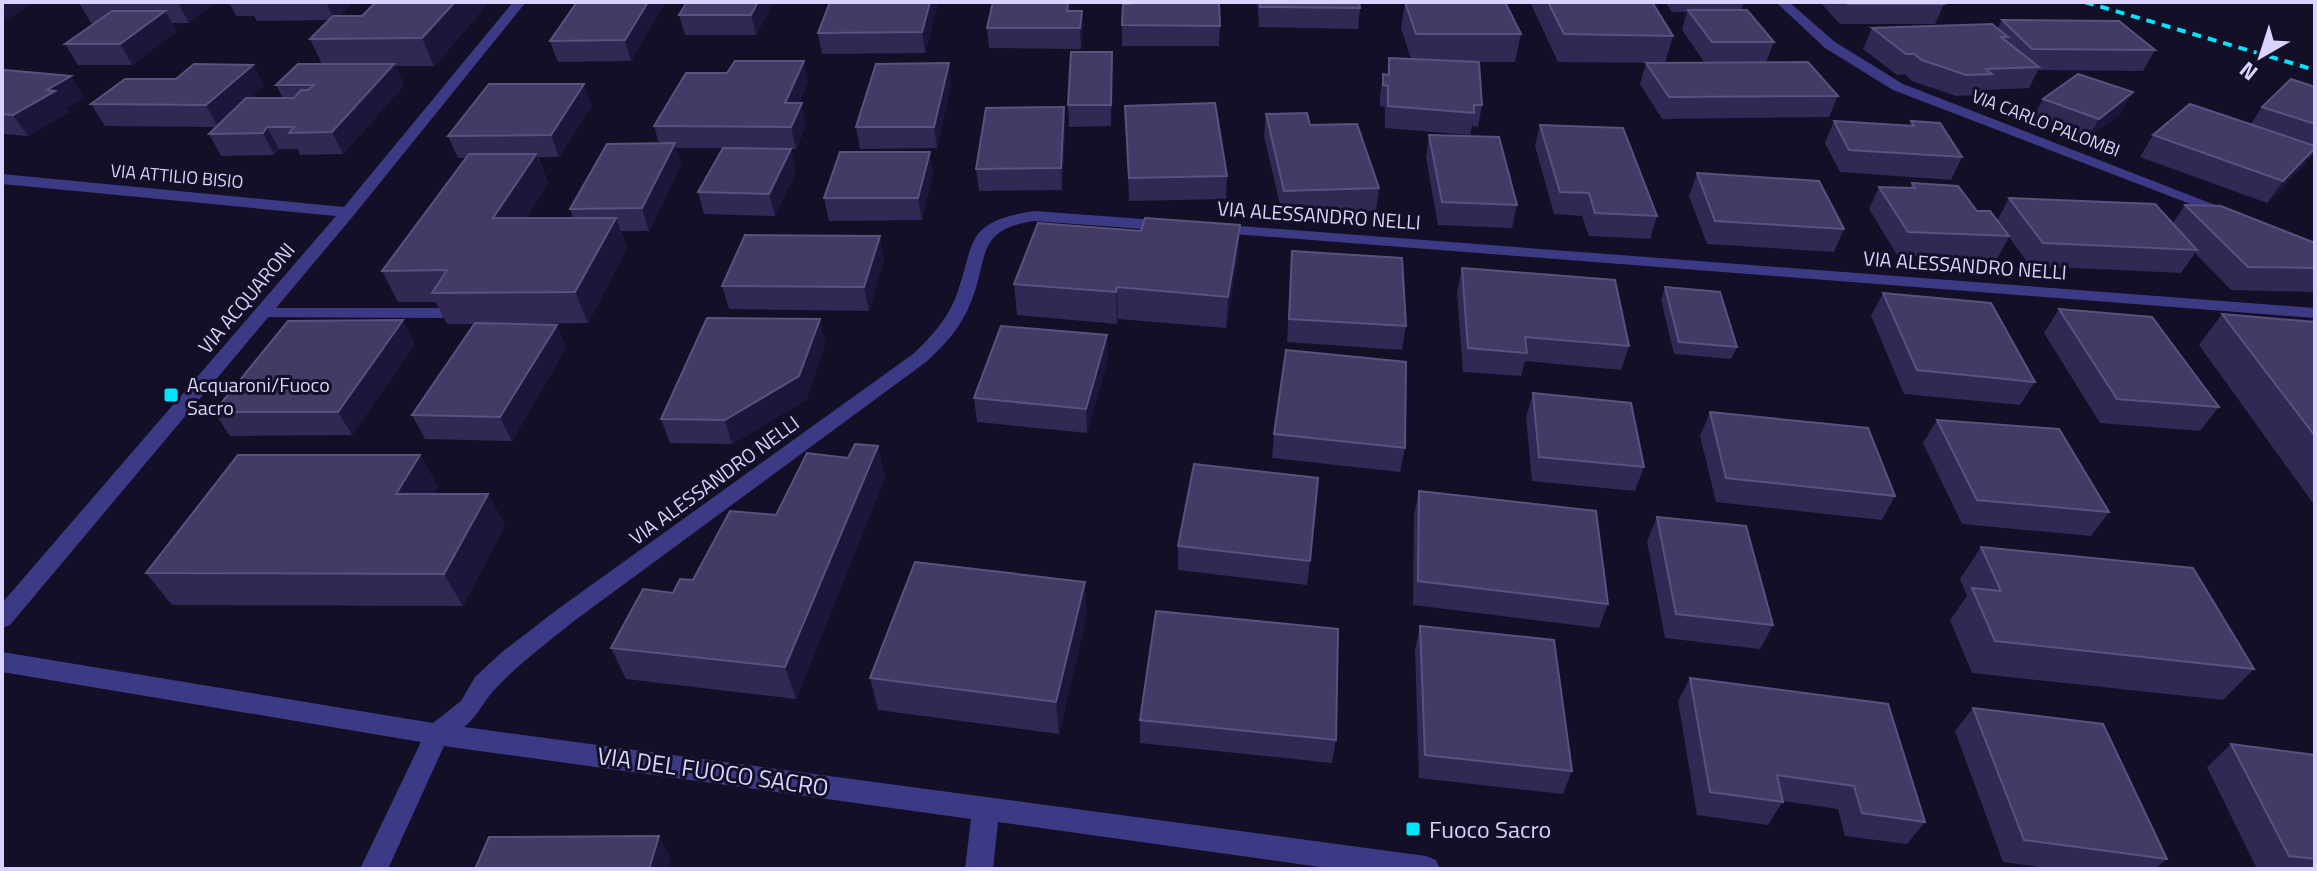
<svg xmlns="http://www.w3.org/2000/svg" width="2317" height="871" font-family="'Titillium Web',sans-serif">
<style>
.lines{fill:none;stroke-linecap:round;stroke-linejoin:round}
.lane{fill:#3d3a85;fill-rule:evenodd}
.street{fill:#3d3a85;fill-rule:evenodd}
.rail{stroke:#00e5ff;stroke-width:4;stroke-dasharray:9 7;stroke-linecap:butt}
.wall{fill:#312854}
.shaded-wall{fill:#1d163a}
.building{fill:#433a66;stroke:#5a527e;stroke-width:2}
.poi-dot{fill:#00e5ff;stroke:#130f26;stroke-width:3}
.labels{text-anchor:middle;dominant-baseline:central;stroke-width:6;stroke-linejoin:round;paint-order:stroke}
.far-street-label{font-size:18px;fill:#d9d4ff;stroke:#130f26}
.street-label{font-size:20px;fill:#d9d4ff;stroke:#130f26}
.poi-label{font-size:20px;fill:#d9d4ff;stroke:#130f26;text-anchor:start}
.near-street-label{font-size:24px;fill:#d9d4ff;stroke:#130f26}
.near-poi-label{font-size:24px;fill:#d9d4ff;stroke:#130f26;text-anchor:start}
</style>
<rect width="100%" height="100%" fill="#130f26"/>
<g class="lines">
<polygon class="lane" points="263,308 442,308 451,313 442,318 257,317 254,313 257,309"/>
<g class="street">
<polygon points="513,2 526,2 354,215 10,625 2,628 2,603 336,216 2,184 2,174 344,207"/>
<polygon points="1776,2 1789,2 1835,42 1903,84 2241,215 2233,220 2227,218 1893,90 1825,48"/>
<path d="M1034 211 1170 221 1178 226 1170 231 1034 221C975 230 989 257 971 302 962 326 945 345 926 362L574 621C547 643 520 663 496 688 483 701 480 714 464 727L1426 856 1436 860 1440 869H1334L998 822 993 869H965L971 819 444 746 388 869H360L421 742 2 672V652L433 723 461 701 475 677 502 652 558 609 913 354C930 338 946 321 955 299 976 243 962 222 1034 211Z"/>
<polygon points="1214,224 2315,308 2315,318 1208,232 1206,229 1208,226"/>
</g>
<polyline class="rail" points="2085,2 2315,70"/>
</g>
<g class="wall">
<polygon points="80,2 216,2 189,23 172,23 177,31 132,65 78,65 65,44 95,23 91,23 79,3"/>
<polygon points="229,2 353,2 339,16 362,16 489,2 434,66 395,66 404,85 343,154 300,155 298,149 279,149 274,155 221,156 209,134 216,127 105,126 91,104 176,79 253,65 264,86 250,98 283,98 276,85 322,64 310,39 329,20 257,21 254,16 236,16"/>
<polygon points="577,2 665,2 631,61 558,62 550,41"/>
<polygon points="773,2 756,35 685,35 679,15"/>
<polygon points="830,2 938,2 925,53 822,54 818,33"/>
<polygon points="993,2 1071,2 1070,11 1082,11 1083,32 1081,49 989,48 987,28"/>
<polygon points="1257,2 1359,2 1360,8 1358,29 1259,27"/>
<polygon points="1405,2 1521,34 1515,62 1474,62 1482,105 1478,127 1472,126 1470,135 1385,128 1385,107 1380,106 1380,96 1383,74 1387,75 1389,58 1411,59 1401,28"/>
<polygon points="1530,2 1652,2 1673,36 1665,63 1705,63 1682,30 1687,12 1672,12 1665,2 1744,2 1741,10 1774,42 1766,62 1838,96 1829,117 1662,119 1640,84 1646,63 1661,63 1558,62"/>
<polygon points="1820,2 1942,2 1944,4 1935,24 1840,24"/>
<polygon points="2002,20 2155,50 2143,71 2038,70 2029,88 1984,90 1981,95 1956,96 1912,81 1905,74 1897,75 1863,49 1872,28 1998,28"/>
<polygon points="1122,25 1220,26 1219,46 1122,46"/>
<polygon points="804,61 808,82 799,103 806,125 796,149 758,149 796,171 775,216 704,214 698,192 722,148 676,148 681,165 649,231 621,231 627,248 588,323 523,324 557,325 566,348 512,441 425,439 412,415 474,324 447,324 436,302 398,302 382,271 466,158 458,158 448,136 592,105 559,157 538,157 548,183 526,218 573,218 570,209 659,144 654,126 727,73"/>
<polygon points="2,71 84,98 66,108 69,112 28,136 2,134"/>
<polygon points="1112,73 1111,126 1069,127 1068,105"/>
<polygon points="951,84 937,148 860,149 856,127"/>
<polygon points="2315,87 2315,151 2301,168 2267,203 2140,157 2153,135 2251,124 2262,107"/>
<polygon points="2043,99 2120,114 2086,140 2032,120"/>
<polygon points="1125,106 1227,176 1226,199 1129,201"/>
<polygon points="1064,107 1065,129 1062,190 979,191 976,169"/>
<polygon points="1266,114 1310,125 1379,188 1376,211 1282,213 1264,136"/>
<polygon points="1834,121 1909,126 1911,121 1962,157 1951,180 1840,172 1825,143"/>
<polygon points="1540,125 1657,216 1650,239 1589,236 1582,216 1554,214 1535,146"/>
<polygon points="1429,135 1517,205 1512,228 1438,225 1426,157"/>
<polygon points="1697,173 1844,229 1834,252 1707,244 1689,196"/>
<polygon points="933,174 922,220 829,221 824,198"/>
<polygon points="1912,183 1977,211 1997,221 2009,198 2173,223 2185,205 2315,243 2315,288 2312,292 2231,290 2195,253 2181,273 2030,266 2009,237 1997,259 1897,255 1869,209 1879,187 1910,188"/>
<polygon points="1240,225 1238,256 1226,328 1118,319 1117,324 1017,315 1014,284 1141,231"/>
<polygon points="1292,251 1406,326 1402,350 1287,342"/>
<polygon points="884,259 869,311 729,309 722,286"/>
<polygon points="1462,268 1629,346 1621,370 1525,361 1521,376 1463,372 1457,292"/>
<polygon points="1665,287 1737,347 1731,359 1674,354 1661,300"/>
<polygon points="1883,293 2035,382 2020,405 1904,394 1871,316"/>
<polygon points="2059,309 2219,407 2200,431 2100,423 2044,333"/>
<polygon points="2222,314 2315,322 2315,506 2199,345"/>
<polygon points="820,319 825,343 806,400 732,444 670,443 661,419"/>
<polygon points="415,344 352,435 230,436 214,412"/>
<polygon points="1108,359 1087,433 977,422 974,398"/>
<polygon points="1533,393 1644,467 1635,491 1532,481 1526,417"/>
<polygon points="1710,412 1895,496 1882,520 1716,502 1700,436"/>
<polygon points="1937,420 2109,512 2091,536 1962,524 1923,443"/>
<polygon points="1274,434 1405,448 1400,472 1272,458"/>
<polygon points="878,446 885,478 796,699 626,679 611,648 673,593 693,580 776,515 848,458"/>
<polygon points="420,455 438,487 434,494 488,494 505,526 463,606 172,605 146,573"/>
<polygon points="1419,491 1608,604 1599,628 1413,605 1414,515"/>
<polygon points="1657,517 1773,625 1760,649 1665,638 1647,541"/>
<polygon points="1178,546 1310,561 1307,585 1178,570"/>
<polygon points="1981,547 2254,669 2223,700 1972,673 1950,620 1967,596 1960,579"/>
<polygon points="1087,614 1059,734 878,710 870,678"/>
<polygon points="1420,626 1572,771 1563,794 1419,778 1415,650"/>
<polygon points="1690,678 1925,822 1907,844 1845,836 1838,809 1783,801 1768,825 1697,815 1678,701"/>
<polygon points="1973,708 2167,859 2155,869 2053,869 2003,862 1955,731"/>
<polygon points="1140,720 1336,740 1332,763 1140,743"/>
<polygon points="2231,744 2315,755 2315,869 2257,869 2207,767"/>
</g>
<g class="shaded-wall">
<polygon points="2,2 33,2 2,24"/>
<polygon points="180,2 216,2 189,23 178,3"/>
<polygon points="326,2 353,2 334,20"/>
<polygon points="455,2 489,2 434,66 422,38"/>
<polygon points="648,2 665,2 631,61 625,40"/>
<polygon points="758,2 773,2 756,35 751,15"/>
<polygon points="930,2 938,2 925,53 922,32"/>
<polygon points="1068,2 1071,2 1068,32 1067,11"/>
<polygon points="165,11 177,31 132,65 120,44"/>
<polygon points="1082,11 1083,32 1081,49 1080,28"/>
<polygon points="804,61 808,82 789,125 785,103"/>
<polygon points="949,63 951,84 937,148 934,127"/>
<polygon points="394,64 404,85 343,154 332,132"/>
<polygon points="253,65 264,86 218,127 206,105"/>
<polygon points="71,76 84,98 66,108 69,112 28,136 13,115 47,90"/>
<polygon points="584,84 592,105 559,157 551,135"/>
<polygon points="2133,92 2120,114 2086,140 2099,119"/>
<polygon points="802,103 806,125 796,149 791,127"/>
<polygon points="1064,107 1065,129 1062,190 1061,168"/>
<polygon points="267,127 279,149 274,155 263,133"/>
<polygon points="675,143 681,165 649,231 642,208"/>
<polygon points="791,149 796,171 775,216 769,194"/>
<polygon points="2315,149 2301,168 2267,203 2283,181"/>
<polygon points="930,152 933,174 922,220 918,198"/>
<polygon points="536,154 548,183 506,249 493,218"/>
<polygon points="616,218 627,248 588,323 575,292"/>
<polygon points="1240,225 1238,256 1226,328 1228,297"/>
<polygon points="880,236 884,259 869,311 864,287"/>
<polygon points="1117,287 1118,319 1117,324 1116,292"/>
<polygon points="820,319 825,343 806,400 732,444 725,420"/>
<polygon points="403,320 415,344 352,435 338,412"/>
<polygon points="557,325 566,348 512,441 500,417"/>
<polygon points="1107,335 1108,359 1087,433 1086,409"/>
<polygon points="878,446 885,478 796,699 785,667"/>
<polygon points="420,455 438,487 415,526 396,494"/>
<polygon points="488,494 505,526 463,606 444,574"/>
<polygon points="1085,582 1087,614 1059,734 1056,702"/>
<polygon points="659,836 671,859 668,869 649,869"/>
</g>
<g class="building">
<polygon points="80,2 180,2 178,3 79,3"/>
<polygon points="376,2 455,2 422,38 310,39 333,16 362,16"/>
<polygon points="577,2 648,2 625,40 550,41"/>
<polygon points="687,2 758,2 751,15 679,15"/>
<polygon points="830,2 930,2 922,32 818,33"/>
<polygon points="993,2 1068,2 1067,11 1082,11 1080,28 987,28"/>
<polygon points="1130,2 1219,2 1220,26 1122,25 1123,4 1130,4"/>
<polygon points="1260,2 1359,2 1360,8 1260,7"/>
<polygon points="1405,2 1505,2 1521,34 1416,34"/>
<polygon points="1548,2 1652,2 1673,36 1564,34"/>
<polygon points="1846,2 1942,2 1944,4 1848,4"/>
<polygon points="1688,10 1747,10 1774,42 1712,42"/>
<polygon points="112,11 165,11 120,44 65,44"/>
<polygon points="2002,20 2119,21 2155,50 2032,49"/>
<polygon points="1992,24 2008,37 2001,37 2039,67 1986,69 1992,74 1966,75 1922,60 1914,54 1906,54 1872,28"/>
<polygon points="1071,52 1112,52 1111,105 1068,105"/>
<polygon points="1389,58 1479,62 1482,105 1474,105 1474,113 1388,106 1388,86 1383,85 1383,74 1389,75"/>
<polygon points="735,61 804,61 785,103 802,103 791,127 654,126 686,73 727,73"/>
<polygon points="1808,62 1838,96 1669,97 1646,63"/>
<polygon points="949,63 934,127 856,127 876,64"/>
<polygon points="194,64 253,65 206,105 91,104 125,79 176,79"/>
<polygon points="298,64 394,64 332,132 289,133 294,127 267,127 263,133 209,134 246,98 294,98 301,90 308,90 314,85 276,85"/>
<polygon points="5,70 71,76 47,90 55,91 13,115 2,114 2,71"/>
<polygon points="2078,74 2133,92 2099,119 2043,99"/>
<polygon points="2291,79 2315,87 2315,124 2262,107"/>
<polygon points="489,84 584,84 551,135 448,136"/>
<polygon points="1215,103 1227,176 1129,178 1125,106"/>
<polygon points="2190,104 2315,146 2315,148 2283,181 2153,135"/>
<polygon points="1064,107 1061,168 976,169 986,108"/>
<polygon points="1307,113 1310,125 1357,124 1379,188 1284,191 1266,114"/>
<polygon points="1834,121 1914,126 1911,121 1940,123 1962,157 1849,150"/>
<polygon points="1540,125 1623,128 1657,216 1595,213 1589,193 1560,192"/>
<polygon points="1429,135 1499,137 1517,205 1442,202"/>
<polygon points="675,143 642,208 570,209 607,144"/>
<polygon points="723,148 791,149 769,194 698,192"/>
<polygon points="840,152 930,152 918,198 824,198"/>
<polygon points="469,154 536,154 493,218 616,218 575,292 432,293 447,270 382,271"/>
<polygon points="1697,173 1819,181 1844,229 1715,221"/>
<polygon points="1912,183 1958,186 1977,211 1990,211 2009,236 1908,232 1879,187 1915,188"/>
<polygon points="2009,198 2155,204 2197,250 2043,243"/>
<polygon points="2185,205 2221,206 2315,243 2315,268 2248,267"/>
<polygon points="1145,218 1240,225 1228,297 1117,287 1116,292 1014,284 1038,223 1141,231"/>
<polygon points="745,235 880,236 864,287 722,286"/>
<polygon points="1292,251 1402,258 1406,326 1289,319"/>
<polygon points="1462,268 1615,280 1629,346 1525,337 1527,353 1468,348"/>
<polygon points="1665,287 1720,292 1737,347 1679,342"/>
<polygon points="1883,293 1991,303 2035,382 1917,370"/>
<polygon points="2059,309 2152,317 2219,407 2117,399"/>
<polygon points="2222,314 2315,322 2315,436"/>
<polygon points="707,318 820,319 799,376 725,420 661,419"/>
<polygon points="403,320 338,412 214,412 288,321"/>
<polygon points="475,323 557,325 500,417 412,415"/>
<polygon points="1001,326 1107,335 1086,409 974,398"/>
<polygon points="1286,350 1406,362 1405,448 1274,434"/>
<polygon points="1533,393 1631,403 1644,467 1539,457"/>
<polygon points="1710,412 1868,428 1895,496 1726,478"/>
<polygon points="1937,420 2059,429 2109,512 1977,500"/>
<polygon points="855,444 878,446 785,667 611,648 643,589 673,593 680,579 693,580 730,511 776,515 807,453 848,458"/>
<polygon points="238,455 420,455 396,494 488,494 444,574 146,573"/>
<polygon points="1194,464 1318,478 1310,561 1178,546"/>
<polygon points="1419,491 1596,511 1608,604 1418,581"/>
<polygon points="1657,517 1746,526 1773,625 1676,614"/>
<polygon points="1981,547 2193,568 2254,669 1995,641 1972,588 2001,591"/>
<polygon points="915,562 1085,582 1056,702 870,678"/>
<polygon points="1156,611 1338,629 1336,740 1140,720"/>
<polygon points="1420,626 1554,640 1572,771 1425,755"/>
<polygon points="1690,678 1888,704 1925,822 1862,813 1854,786 1777,775 1783,802 1710,792"/>
<polygon points="1973,708 2103,724 2167,859 2024,840"/>
<polygon points="2231,744 2315,755 2315,859 2289,856"/>
<polygon points="659,836 649,869 475,869 489,837"/>
</g>
<g class="poi-dot">
<rect x="163" y="387" width="16" height="16" rx="4"/>
<rect x="1405" y="821" width="16" height="16" rx="4"/>
</g>
<g class="labels">
<g class="far-street-label">
<text transform="translate(2046 123) rotate(21)">VIA CARLO PALOMBI</text>
<text transform="translate(177 176) rotate(5)">VIA ATTILIO BISIO</text>
</g>
<g class="street-label">
<text transform="translate(1319 215) rotate(4)">VIA ALESSANDRO NELLI</text>
<text transform="translate(1965 265) rotate(4)">VIA ALESSANDRO NELLI</text>
<text transform="translate(246 298) rotate(-50)">VIA ACQUARONI</text>
<text transform="translate(714 480) rotate(-36)">VIA ALESSANDRO NELLI</text>
</g>
<g class="poi-label">
<text x="187" y="384">Acquaroni/Fuoco<tspan x="187" dy="23">Sacro</tspan></text>
</g>
<g class="near-street-label">
<text transform="translate(713 771) rotate(8)">VIA DEL FUOCO SACRO</text>
</g>
<g class="near-poi-label">
<text x="1429" y="829">Fuoco Sacro</text>
</g>
</g>
<rect width="2317" height="871" fill="none" stroke="#d9d4ff" stroke-width="8"/>
<g transform="translate(2261 56) rotate(219)" stroke="#130f26" stroke-width="6" paint-order="stroke">
<path d="M0-6L14 30L0 20L-14 30Z" fill="#d9d4ff"/>
<text y="-12" font-size="22" font-weight="bold" text-anchor="middle" fill="#d9d4ff">N</text>
</g>
</svg>
